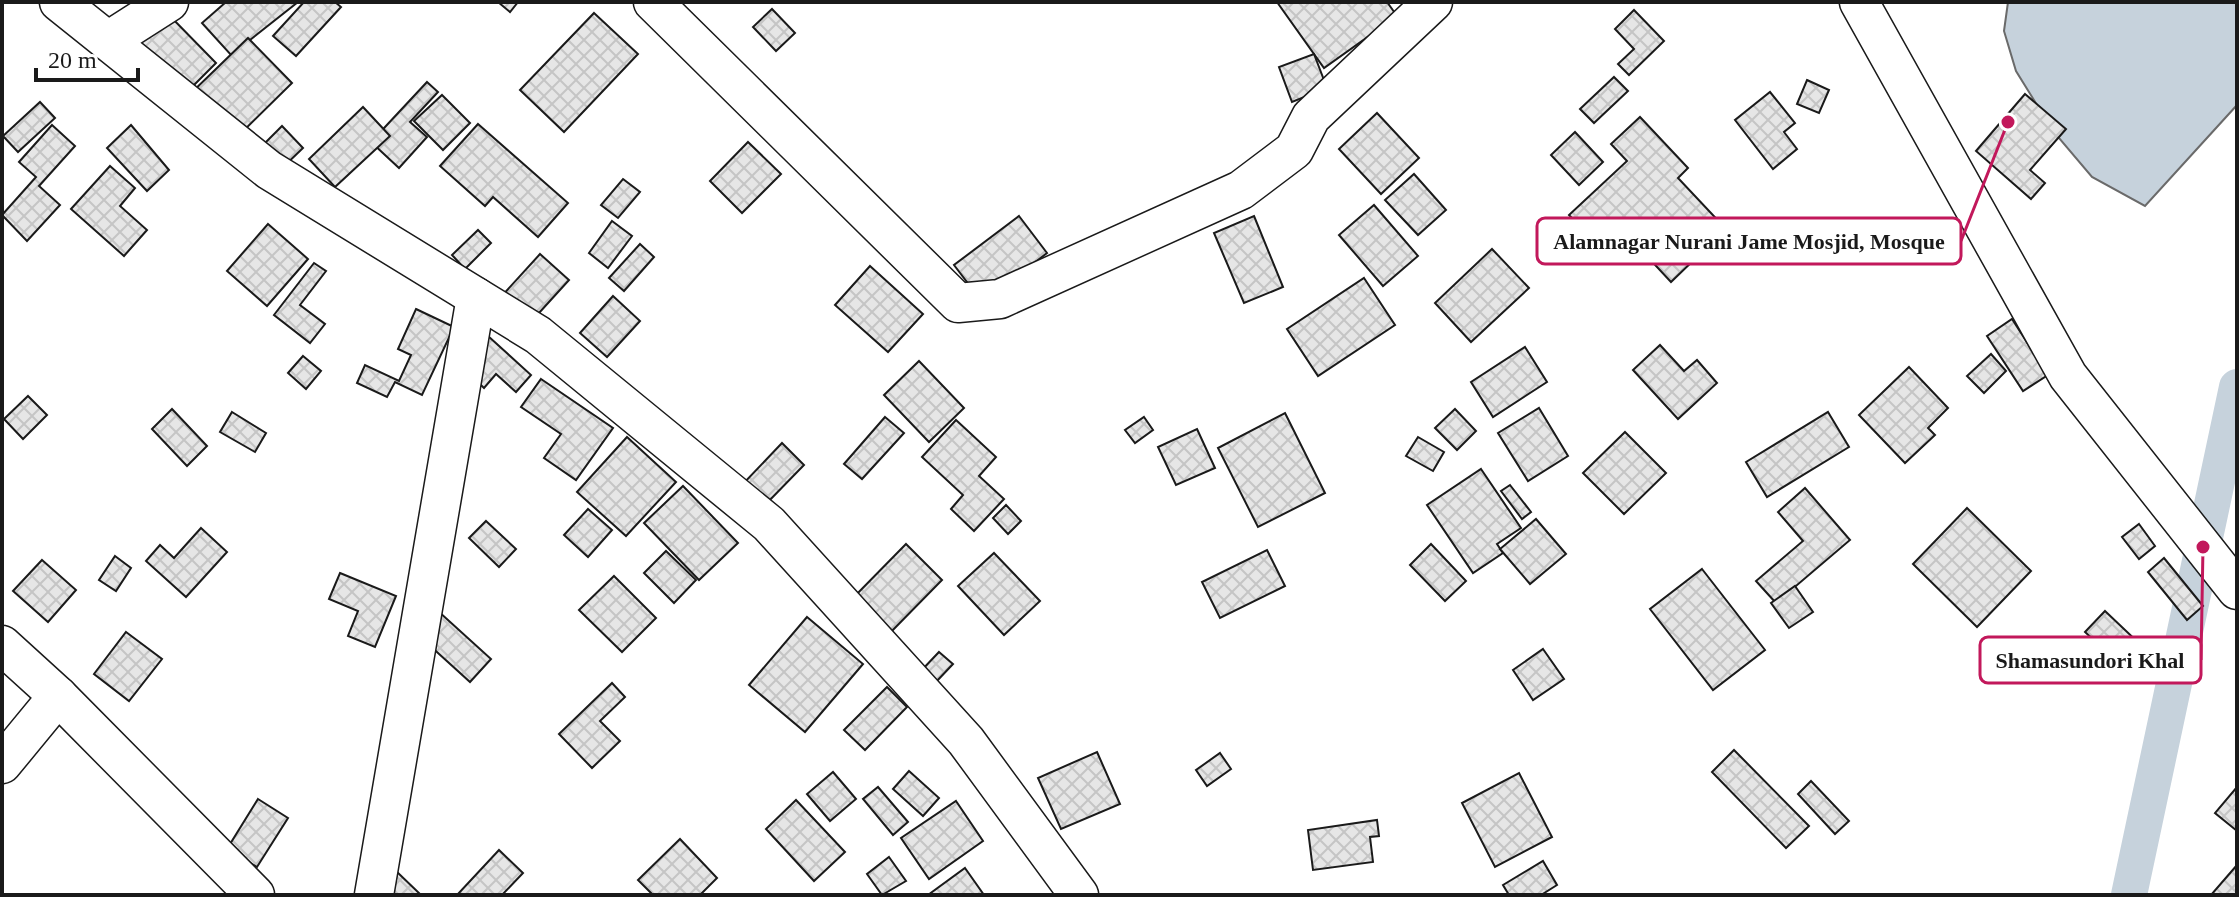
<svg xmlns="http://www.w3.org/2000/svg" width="2239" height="897" font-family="'Times New Roman',serif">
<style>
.water{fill:#c6d2dc;stroke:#6a6a6a;stroke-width:2}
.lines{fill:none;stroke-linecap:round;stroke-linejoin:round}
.canal{stroke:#c6d2dc;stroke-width:36}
.building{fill:url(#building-cross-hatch);stroke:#1a1a1a;stroke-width:2}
.minor-casing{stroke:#1a1a1a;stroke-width:41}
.minor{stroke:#fff;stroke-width:38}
.leader{fill:none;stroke:#c2185b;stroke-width:3}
.callout-dot{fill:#c2185b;stroke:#fff;stroke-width:3}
.callout{fill:#fff;stroke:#c2185b;stroke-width:3}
.callout-label{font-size:22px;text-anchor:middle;font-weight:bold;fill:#1a1a1a}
</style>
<defs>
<pattern id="building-cross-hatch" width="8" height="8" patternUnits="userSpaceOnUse" patternTransform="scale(2)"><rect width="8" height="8" fill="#e6e6e6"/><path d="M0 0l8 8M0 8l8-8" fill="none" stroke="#c5c5c5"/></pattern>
</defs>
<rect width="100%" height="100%" fill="#fff"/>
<polygon class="water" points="2008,2 2237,2 2237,105 2145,206 2092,177 2053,131 2016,71 2004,31"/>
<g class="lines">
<polyline class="canal" points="2129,895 2237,387"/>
</g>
<g class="building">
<polygon points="226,2 298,2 231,55 202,23"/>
<polygon points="304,2 335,2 341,7 296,56 273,36"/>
<polygon points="498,2 518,2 510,12"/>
<polygon points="1277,2 1387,2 1397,16 1324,68"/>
<polygon points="772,9 795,33 776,51 753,27"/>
<polygon points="1634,10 1664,41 1629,75 1618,64 1634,49 1615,29"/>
<polygon points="166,12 216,63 182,97 131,47"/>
<polygon points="594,13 638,54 564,132 520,90"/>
<polygon points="248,38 292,83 232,142 187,97"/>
<polygon points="1314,54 1327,88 1292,102 1279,67"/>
<polygon points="1614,77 1628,91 1594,123 1580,109"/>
<polygon points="1807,80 1829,90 1819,113 1797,104"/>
<polygon points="427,82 438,92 410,122 427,137 399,168 371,142"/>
<polygon points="1770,92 1795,123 1784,132 1797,149 1773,169 1735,120"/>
<polygon points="2025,94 2066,129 2030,170 2045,183 2031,199 1976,151"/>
<polygon points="442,95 470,123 443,150 414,121"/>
<polygon points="40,102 55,118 18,152 3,136"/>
<polygon points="363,107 390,136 335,187 309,159"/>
<polygon points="1377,113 1419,158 1381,194 1339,149"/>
<polygon points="1640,117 1688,168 1678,178 1726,229 1671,282 1631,239 1610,259 1569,215 1627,161 1611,144"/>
<polygon points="478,124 568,203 538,237 493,197 485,206 440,166"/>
<polygon points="52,125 75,146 39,186 60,205 27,241 2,215 36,177 19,162"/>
<polygon points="131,125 169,170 147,191 107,148"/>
<polygon points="282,126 303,148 278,172 258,150"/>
<polygon points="1575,132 1603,162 1579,185 1551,155"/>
<polygon points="748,142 781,174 742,213 710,181"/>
<polygon points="110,166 135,188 120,206 147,230 124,256 71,209"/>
<polygon points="1414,174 1446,210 1418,235 1385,200"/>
<polygon points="623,179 640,192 618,218 601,205"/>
<polygon points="1374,205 1418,256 1383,286 1339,235"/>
<polygon points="1019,216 1047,253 983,303 954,265"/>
<polygon points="1254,216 1283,287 1244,303 1214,233"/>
<polygon points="612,221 632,236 608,268 589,253"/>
<polygon points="268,224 308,259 267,306 227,271"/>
<polygon points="478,230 491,243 465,269 452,255"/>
<polygon points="640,244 654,257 624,291 609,278"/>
<polygon points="1492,249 1529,288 1471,342 1435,303"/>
<polygon points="540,254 569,280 518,336 489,310"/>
<polygon points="314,263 326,271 300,305 325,324 310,343 274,315"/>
<polygon points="870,266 923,314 888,352 835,305"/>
<polygon points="1364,278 1395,325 1318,376 1287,329"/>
<polygon points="613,296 640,321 607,357 580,333"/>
<polygon points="416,309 454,327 422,395 395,382 387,397 357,383 365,365 399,381 411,355 398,349"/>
<polygon points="2012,319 2048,375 2023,391 1987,336"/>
<polygon points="488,336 531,375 516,392 496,374 484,388 461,366"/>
<polygon points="1660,345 1684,371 1697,360 1717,383 1678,419 1633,370"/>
<polygon points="1525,347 1547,382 1493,417 1471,382"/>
<polygon points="1991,354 2006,371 1984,393 1967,376"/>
<polygon points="303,356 321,371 306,389 288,373"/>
<polygon points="919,361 964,408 929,442 884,395"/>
<polygon points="1909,367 1948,408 1928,428 1935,435 1905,463 1859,415"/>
<polygon points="541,379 613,428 576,480 544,458 561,434 521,407"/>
<polygon points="28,396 47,415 23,439 4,419"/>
<polygon points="1539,408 1568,456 1528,481 1498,433"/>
<polygon points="172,409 207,446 187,466 152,429"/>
<polygon points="1455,409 1476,431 1457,450 1435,428"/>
<polygon points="232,412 266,433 255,452 220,432"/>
<polygon points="1828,412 1849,447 1767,497 1746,462"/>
<polygon points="1285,413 1325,493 1258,527 1218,448"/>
<polygon points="885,417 904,433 862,479 844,464"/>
<polygon points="1144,417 1153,430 1135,443 1125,430"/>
<polygon points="956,420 996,457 979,476 1004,499 974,531 951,509 963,495 922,457"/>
<polygon points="1197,429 1215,468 1176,485 1158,447"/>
<polygon points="1625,432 1666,473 1624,514 1583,473"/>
<polygon points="627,437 676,482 626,536 577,492"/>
<polygon points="1418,437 1444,452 1433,471 1406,456"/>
<polygon points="782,443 804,465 763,507 741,486"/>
<polygon points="1481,469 1521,528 1497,544 1503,553 1473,573 1427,505"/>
<polygon points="1510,485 1531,512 1522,519 1501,491"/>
<polygon points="683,486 738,543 699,580 644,523"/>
<polygon points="1805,488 1850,540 1776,603 1756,581 1803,541 1778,512"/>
<polygon points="1006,505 1021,521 1008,534 993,518"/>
<polygon points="1967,508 2031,571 1977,627 1913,564"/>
<polygon points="588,509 612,530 588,557 564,535"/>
<polygon points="1536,519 1566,554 1530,584 1500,549"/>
<polygon points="486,521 516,549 499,567 469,538"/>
<polygon points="2139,524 2155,546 2139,559 2122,537"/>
<polygon points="201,528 227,552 186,597 146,561 160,545 174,558"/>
<polygon points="906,544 942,580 885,638 849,602"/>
<polygon points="1431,544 1466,581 1445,601 1410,565"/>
<polygon points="1267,550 1285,586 1220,618 1202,582"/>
<polygon points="666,551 696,580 674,603 644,573"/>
<polygon points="994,553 1040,601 1004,635 958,586"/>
<polygon points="115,556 131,568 116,591 99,580"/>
<polygon points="2164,558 2203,606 2187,620 2148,572"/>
<polygon points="42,560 76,590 48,622 13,591"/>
<polygon points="1702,569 1765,650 1713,690 1650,609"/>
<polygon points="340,573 396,596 375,647 348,636 358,611 329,599"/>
<polygon points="614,576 656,618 622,652 579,610"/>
<polygon points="1795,586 1813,612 1789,628 1771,603"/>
<polygon points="427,601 491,659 470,682 406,624"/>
<polygon points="2105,611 2143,647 2124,668 2085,632"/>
<polygon points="807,617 863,664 805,732 749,685"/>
<polygon points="126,632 162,659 129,701 94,674"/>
<polygon points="1543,649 1564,679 1533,700 1513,670"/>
<polygon points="939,652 953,664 934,684 920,672"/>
<polygon points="612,683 625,697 600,721 620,741 592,768 559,734"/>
<polygon points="887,687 907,707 865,750 844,730"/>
<polygon points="1734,750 1809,826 1786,848 1712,772"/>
<polygon points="1097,752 1120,804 1061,829 1038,778"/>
<polygon points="1220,753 1231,769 1207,786 1196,770"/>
<polygon points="909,771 939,798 923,816 893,789"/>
<polygon points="833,772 856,799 830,821 807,794"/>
<polygon points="1519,773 1552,837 1495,867 1462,803"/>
<polygon points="1811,781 1849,821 1835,834 1798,794"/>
<polygon points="878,787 908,822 893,835 863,799"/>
<polygon points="2237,787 2237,831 2215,813"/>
<polygon points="258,799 288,818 257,867 227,849"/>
<polygon points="796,800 845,852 814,881 766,829"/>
<polygon points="956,801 983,841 929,879 901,838"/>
<polygon points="1377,820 1379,836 1370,837 1373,862 1313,870 1308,830"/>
<polygon points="680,839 717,878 700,895 653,895 638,880"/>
<polygon points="499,850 523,873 502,895 457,895"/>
<polygon points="889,857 906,881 882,895 867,874"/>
<polygon points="1543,861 1557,885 1541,895 1509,895 1503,885"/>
<polygon points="2237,865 2237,895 2211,895"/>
<polygon points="965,868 984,895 928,895"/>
<polygon points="395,870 421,895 371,895"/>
</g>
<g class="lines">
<g class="minor-casing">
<g id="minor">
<polyline points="59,2 269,170 538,335 769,524 966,741 1079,895"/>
<polyline points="653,2 958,303 1000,299 1241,190 1294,150 1311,117 1433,2"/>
<polyline points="1859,2 2068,376 2237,590"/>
<polyline points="108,41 169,2"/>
<polyline points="2,645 58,696 255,895"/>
<polyline points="2,764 58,696"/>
<polyline points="374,895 476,297"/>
</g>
</g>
<use href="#minor" class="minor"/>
</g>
<path class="leader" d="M2008 122L1961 241M2203 547L2201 660"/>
<g class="callout-dot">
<circle cx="2008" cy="122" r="8"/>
<circle cx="2203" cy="547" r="8"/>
</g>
<g class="callout">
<rect x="1537" y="218" width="424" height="46" rx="8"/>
<rect x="1980" y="637" width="221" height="46" rx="8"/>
</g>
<g class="callout-label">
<text x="1749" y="249">Alamnagar Nurani Jame Mosjid, Mosque</text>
<text x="2090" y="668">Shamasundori Khal</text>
</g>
<rect width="2239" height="897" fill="none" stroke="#1a1a1a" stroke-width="8"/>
<path d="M36 68v12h102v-12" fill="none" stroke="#1a1a1a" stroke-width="4"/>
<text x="48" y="68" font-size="24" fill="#1a1a1a" stroke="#ffffff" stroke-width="6" paint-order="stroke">20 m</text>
</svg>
